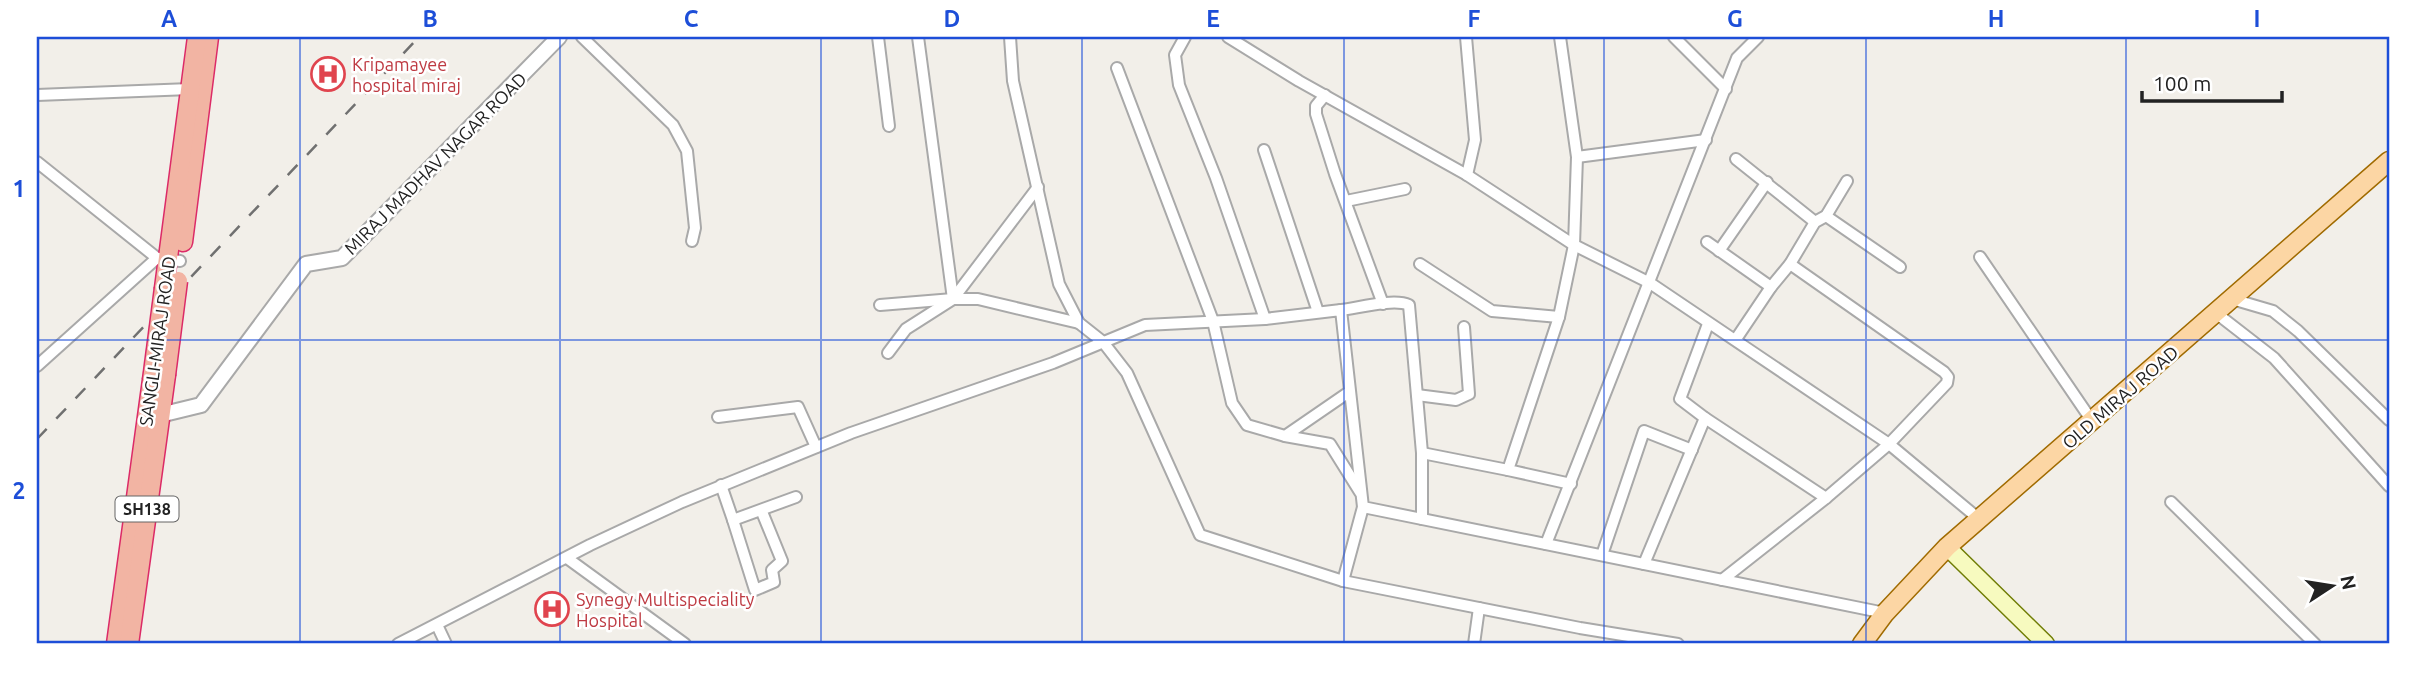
<svg xmlns="http://www.w3.org/2000/svg" width="2426" height="681" font-family="Ubuntu,sans-serif">
<style>
.lines{fill:none;stroke-linecap:round;stroke-linejoin:round}
.minor-casing{stroke:#a9a9a9;stroke-width:14}
.tertiary-casing{stroke:#a9a9a9;stroke-width:18}
.secondary-casing{stroke:#707d05;stroke-width:19}
.primary-casing{stroke:#a06b00;stroke-width:21}
.trunk-casing{stroke:#dc2a67;stroke-width:21}
.minor{stroke:#fff;stroke-width:10}
.tertiary{stroke:#fff;stroke-width:14}
.secondary{stroke:#f7fabf;stroke-width:16}
.primary{stroke:#fcd6a4;stroke-width:18}
.trunk{stroke:#f2b4a3;stroke-width:18}
.rail{stroke:#707070;stroke-width:2.5;stroke-dasharray:14 14;stroke-linecap:butt}
.trunk-bridge-casing{stroke:#dc2a67;stroke-width:21;stroke-linecap:butt}
.trunk-bridge{stroke:#f2b4a3;stroke-width:18}
.grid{fill:none;stroke:#1d4ed8;stroke-width:2;stroke-opacity:0.55}
.labels{text-anchor:middle;dominant-baseline:central;stroke-width:5;stroke-linejoin:round;paint-order:stroke}
.shield{fill:#fff;stroke:#646464;stroke-width:2}
.shield-label{font-size:16px;font-weight:bold;fill:#222}
.health-label{font-size:18px;fill:#be3a42;stroke:#fff;text-anchor:start}
.street-label{font-size:18px;fill:#222;stroke:#fff}
.neatline{fill:none;stroke:#1d4ed8;stroke-width:2.5}
.grid-label{font-size:23px;text-anchor:middle;font-weight:bold;fill:#1d4ed8}
</style>
<rect width="100%" height="100%" fill="#f2efe9"/>
<g class="lines">
<g class="minor-casing">
<g id="minor">
<polyline points="582,37 673,125 687,151 695,228 692,241"/>
<polyline points="878,37 889,126"/>
<polyline points="918,37 953,299"/>
<polyline points="1010,37 1013,81 1059,284 1079,323 1103,342 1127,373 1200,535 1343,581 1580,628 1678,644"/>
<polyline points="1185,37 1175,55 1179,85 1216,178 1265,319"/>
<polyline points="1228,37 1299,81 1467,175 1574,245 1650,283 1889,444 1979,519"/>
<polyline points="1466,37 1475,140 1467,175"/>
<polyline points="1560,37 1577,157 1574,245 1559,317 1508,470 1571,484"/>
<polyline points="1674,37 1726,89"/>
<polyline points="1117,68 1213,321 1232,403 1247,425 1285,436 1349,392"/>
<polyline points="37,95 190,89"/>
<polyline points="1325,95 1316,106 1316,114 1335,174 1383,304"/>
<polyline points="1264,150 1318,312"/>
<polyline points="1577,157 1706,140"/>
<polyline points="1736,159 1815,222"/>
<polyline points="37,162 157,258"/>
<polyline points="1346,201 1405,189"/>
<polyline points="1826,216 1900,267"/>
<polyline points="1707,242 1771,287"/>
<polyline points="1719,251 1767,182"/>
<polyline points="1980,257 2092,421"/>
<polyline points="1420,264 1492,311 1559,317"/>
<polyline points="2232,299 2273,311 2298,331 2389,420"/>
<polyline points="880,305 953,299 1038,187"/>
<path d="M1341 310C1358 308 1394 298 1409 305L1422 453V519"/>
<polyline points="2216,313 2274,358 2389,486"/>
<polyline points="1736,339 1771,287 1790,264 1815,222 1826,216 1847,181"/>
<polyline points="888,353 906,329 953,299 978,299 1079,323"/>
<polyline points="37,366 157,258 180,261"/>
<polyline points="1417,395 1456,400 1469,394 1464,327"/>
<polyline points="718,417 798,407 816,447"/>
<polyline points="1705,418 1826,498"/>
<polyline points="1285,436 1330,444 1360,492"/>
<polyline points="1422,453 1508,470"/>
<polyline points="721,485 733,520 796,497"/>
<polyline points="2171,502 2315,644"/>
<polyline points="733,520 755,590 774,582 772,570 782,561 762,512"/>
<polyline points="1546,544 1737,58 1758,37"/>
<polyline points="1602,555 1644,431 1692,450"/>
<polyline points="567,558 685,644"/>
<polyline points="1644,564 1705,418 1680,399 1708,324"/>
<polyline points="1722,580 1826,498 1889,444 1947,383 1948,377 1944,372 1790,264"/>
<polyline points="1343,581 1363,507"/>
<polyline points="437,625 446,644"/>
<polyline points="398,644 590,545 682,502 851,433 1053,363 1145,325 1265,319 1341,310 1363,507 1885,613"/>
<polyline points="1474,644 1479,608"/>
</g>
</g>
<g class="tertiary-casing">
<polyline id="tertiary" points="160,415 201,405 306,264 342,258 559,37"/>
</g>
<g class="secondary-casing">
<polyline id="secondary" points="1947,547 2046,644"/>
</g>
<g class="primary-casing">
<polyline id="primary" points="1862,644 1885,613 1947,547 2389,161"/>
</g>
<g class="trunk-casing">
<g id="trunk">
<polyline points="183,242 209,37"/>
<polyline points="164,288 197,37"/>
<polyline points="116,644 152,380"/>
<polyline points="129,644 166,375"/>
</g>
</g>
<use href="#minor" class="minor"/>
<use href="#tertiary" class="tertiary"/>
<use href="#secondary" class="secondary"/>
<use href="#primary" class="primary"/>
<use href="#trunk" class="trunk"/>
<polyline class="rail" points="37,439 419,37"/>
<g class="trunk-bridge-casing">
<g id="trunk-bridge">
<polyline points="166,375 178,281"/>
<polyline points="152,380 164,288"/>
</g>
</g>
<use href="#trunk-bridge" class="trunk-bridge"/>
</g>
<path class="grid" d="M300 37V644M560 37V644M821 37V644M1082 37V644M1344 37V644M1604 37V644M1866 37V644M2126 37V644M37 340H2389"/>
<defs>
<g id="hospital-ring" transform="scale(1.75)"><circle r="9.5" fill="#fff" stroke="#e0444e" stroke-width="1.5"/><path d="M-5-5h3v3.5h4V-5h3V5h-3V1.5h-4V5h-3Z" fill="#e0444e"/></g>
</defs>
<g fill-rule="evenodd">
<use href="#hospital-ring" x="328" y="74"/>
<use href="#hospital-ring" x="552" y="609"/>
</g>
<g class="labels">
<rect class="shield" x="115.5" y="496.5" width="63" height="25" rx="5"/>
<g class="shield-label">
<text x="147" y="509">SH138</text>
</g>
<g class="health-label">
<text x="352" y="64">Kripamayee<tspan x="352" dy="21">hospital miraj</tspan></text>
<text x="576" y="599">Synegy Multispeciality<tspan x="576" dy="21">Hospital</tspan></text>
</g>
<g class="street-label">
<text transform="translate(435 163) rotate(-45)">MIRAJ MADHAV NAGAR ROAD</text>
<text transform="translate(157 341) rotate(-82)">SANGLI-MIRAJ ROAD</text>
<text transform="translate(2120 397) rotate(-41)">OLD MIRAJ ROAD</text>
</g>
</g>
<rect width="2426" height="681" fill="none" stroke="#ffffff" stroke-width="77"/>
<g transform="translate(2332 586) rotate(78)" stroke="#ffffff" stroke-width="5" paint-order="stroke">
<path d="M0-5L12 26L0 18L-12 26Z" fill="#222222"/>
<text y="-10" font-size="19" font-weight="bold" text-anchor="middle" fill="#222222">N</text>
</g>
<path d="M2142 91v10h140v-10" fill="none" stroke="#222222" stroke-width="3.5"/>
<text x="2153" y="91" font-size="21" fill="#222222" stroke="#ffffff" stroke-width="5" paint-order="stroke">100 m</text>
<rect x="38" y="38" width="2350" height="604" class="neatline"/>
<g class="grid-label">
<text x="169" y="27">A</text>
<text x="430" y="27">B</text>
<text x="691" y="27">C</text>
<text x="952" y="27">D</text>
<text x="1213" y="27">E</text>
<text x="1474" y="27">F</text>
<text x="1735" y="27">G</text>
<text x="1996" y="27">H</text>
<text x="2257" y="27">I</text>
<text x="19" y="197">1</text>
<text x="19" y="499">2</text>
</g>
</svg>
